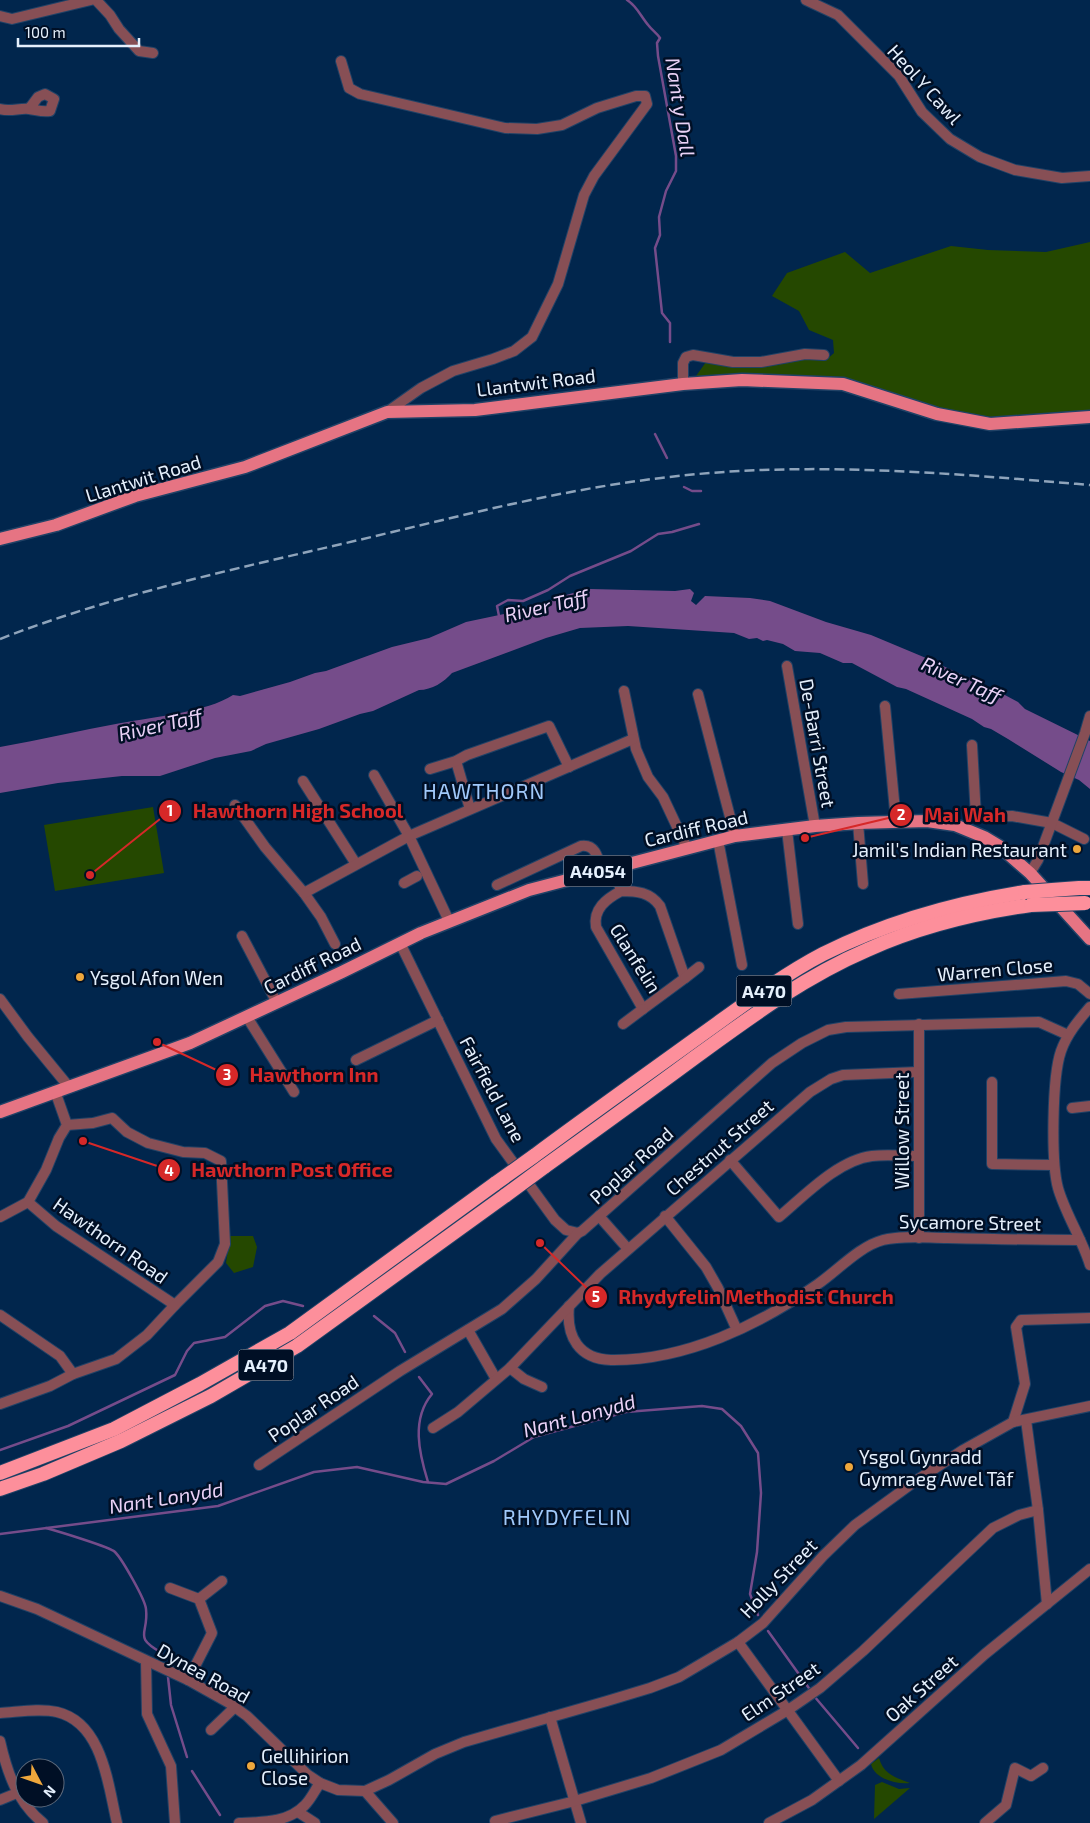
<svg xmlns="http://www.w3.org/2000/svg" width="1090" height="1823" font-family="'Exo 2',sans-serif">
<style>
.green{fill:#254800}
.water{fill:#754c8a}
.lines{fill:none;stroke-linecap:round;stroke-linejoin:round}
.stream{stroke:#754c8a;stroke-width:2.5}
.minor-casing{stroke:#214266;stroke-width:12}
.major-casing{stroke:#214266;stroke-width:15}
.highway-casing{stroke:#214266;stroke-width:16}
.minor{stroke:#874f55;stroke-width:10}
.major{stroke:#e67483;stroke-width:12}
.highway{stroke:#fd8f9b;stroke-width:14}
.rail{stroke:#8fa4bb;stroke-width:2.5;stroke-dasharray:10 5;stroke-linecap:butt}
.highway-bridge-casing{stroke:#214266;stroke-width:16;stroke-linecap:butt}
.highway-bridge{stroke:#fd8f9b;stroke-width:14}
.poi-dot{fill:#eea73c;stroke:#000f25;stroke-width:2}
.labels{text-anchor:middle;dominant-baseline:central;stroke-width:5;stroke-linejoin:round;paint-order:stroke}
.shield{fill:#000f25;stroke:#a0acbc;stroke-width:1}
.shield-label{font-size:18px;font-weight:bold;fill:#e5f0fd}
.street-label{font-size:19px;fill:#e5f0fd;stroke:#000f25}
.poi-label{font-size:19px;fill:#e5f0fd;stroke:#000f25;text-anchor:start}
.water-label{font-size:20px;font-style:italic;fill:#ead2f7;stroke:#000f25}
.quarter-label{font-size:21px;letter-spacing:1px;fill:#a0c9fb;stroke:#000f25}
.leader{fill:none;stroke:#d62828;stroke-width:2}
.callout-dot{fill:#d62828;stroke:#000f25;stroke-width:2}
.mark-label{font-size:15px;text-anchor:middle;font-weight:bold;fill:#fff}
.callout-label{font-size:20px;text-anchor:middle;font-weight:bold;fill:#d62828;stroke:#000f25;stroke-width:5;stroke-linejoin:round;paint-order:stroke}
</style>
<rect width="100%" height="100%" fill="#01264d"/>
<g class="green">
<polygon points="1090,242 1090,411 991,417 942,409 844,379 696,376 706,362 805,359 825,361 834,353 833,340 809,330 799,311 772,296 787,273 845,252 870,273 951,246 988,250 1046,252"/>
<polygon points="153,807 164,873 55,891 44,825"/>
<polygon points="230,1236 253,1236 257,1247 253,1267 234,1273 226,1263"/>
<path d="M879 1758C884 1775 895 1777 910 1783 898 1785 874 1779 871 1764Z"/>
<polygon points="882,1782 899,1789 910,1788 874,1819 875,1785"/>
</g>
<path class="water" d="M590 589 675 591 690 589 694 593 691 601 696 605 705 596 750 598 770 601 826 622 871 635 926 658 1003 694 1018 702 1025 709 1090 741V789L1079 780 1061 772 1008 739 991 729 984 727 972 719 906 689 897 687 852 663H843L820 653 795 651 783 644 767 640 763 641 757 638 749 639 734 633 628 626 580 628 546 638 452 673C444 682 432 690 419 690L373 711 360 714 319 729 266 744 251 751 215 758 160 776H122L58 783 0 793V747C41 740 81 730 121 723 153 717 207 712 233 695L240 696 290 682 315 673 326 671 392 647 429 638 466 622 504 614 512 617 516 613 529 614C540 602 573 592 590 589Z"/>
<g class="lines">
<g class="stream">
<path d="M627 0C637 6 641 17 649 26 652 30 657 33 660 38L657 43 658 56 676 156V171L666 191 659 217 660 235 655 248 662 313 670 323V342"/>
<polyline points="655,434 667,458"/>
<polyline points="684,487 692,491 701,491"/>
<polyline points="499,616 497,606 508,600 523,601 548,590 570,576 631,551 658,534 672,532 699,524"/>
<polyline points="374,1316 395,1333 405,1352"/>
<path d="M419 1377 432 1394C411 1419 419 1453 428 1482"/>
<polyline points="0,1450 68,1426 175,1375 187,1351 194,1343 225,1337 265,1306 283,1301 303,1306"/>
<path d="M46 1528C57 1531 110 1547 115 1552 122 1559 145 1599 146 1609 149 1635 132 1636 162 1653"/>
<polyline points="0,1534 218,1506 314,1472 357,1467 423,1482 446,1484 494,1461 534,1437 626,1412 702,1406 722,1409 741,1426 758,1453 761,1493 757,1552 750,1594 758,1615"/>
<polyline points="768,1631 811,1691"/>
<polyline points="168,1677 171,1705 187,1757"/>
<polyline points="814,1696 858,1748"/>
<polyline points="192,1771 220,1815"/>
</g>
<g class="minor-casing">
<g id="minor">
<polyline points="96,0 110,15 119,29 139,51 153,53"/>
<polyline points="806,0 838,15 899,76 922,112 950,139 980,157 1015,170 1062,178 1090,176"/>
<polyline points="0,16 12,19 91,0"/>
<polyline points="341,61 349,88 360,94 505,128 537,129 562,125 597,108 636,96 645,96 647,104 594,176 584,195 558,284 532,337 514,351 493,359 453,371 421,388 387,412"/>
<path d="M0 109C10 112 19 108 29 109 37 110 41 112 50 111L54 99 45 94 38 97 29 109"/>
<polyline points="683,384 683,363 686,357 693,355 733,362 761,362 805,354 824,355"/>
<polyline points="787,666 815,826"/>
<polyline points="624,691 636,749 648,777 663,797 687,848"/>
<polyline points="698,694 735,836"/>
<polyline points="885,706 896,821"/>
<polyline points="972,745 976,817 1012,816 1052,823 1084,839"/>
<polyline points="456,761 470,809"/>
<polyline points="430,769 456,761 467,755 549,726 569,767"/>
<polyline points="374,775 409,836 449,921"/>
<polyline points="303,781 356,864"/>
<polyline points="235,805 265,847 304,893 321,917 335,944"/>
<polyline points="858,823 863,884"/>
<polyline points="787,830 798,924"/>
<polyline points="718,840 742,965"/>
<polyline points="614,867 621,891"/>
<polyline points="1030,873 1038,860 1085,733 1090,716"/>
<polyline points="404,883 417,876"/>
<path d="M497 885 581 846C596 844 598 858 601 870"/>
<path d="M621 891C637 891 650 892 660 906L685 978 643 1009 596 927C593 909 606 899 621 891Z"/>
<polyline points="304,893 409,836 633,739"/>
<polyline points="242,936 277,1003"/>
<polyline points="400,943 496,1139 555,1220 566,1230 578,1233"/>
<polyline points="685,978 699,967"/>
<polyline points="899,994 1066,981 1078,984 1090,994"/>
<polyline points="0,999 28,1037 69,1087"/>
<path d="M1090 1007C1078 1021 1067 1034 1061 1051 1052 1077 1051 1162 1058 1188 1065 1213 1082 1239 1090 1265"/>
<polyline points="247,1017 294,1092"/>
<polyline points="623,1024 643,1009"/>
<polyline points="356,1060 438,1020"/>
<polyline points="992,1082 992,1164 1054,1165"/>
<polyline points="1072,1108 1090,1106"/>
<path d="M730 1160 779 1217C804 1196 838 1160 872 1156 887 1154 903 1156 918 1156"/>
<polyline points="28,1202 56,1226 175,1305"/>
<polyline points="599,1216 628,1249"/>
<polyline points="665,1216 706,1267 718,1288 737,1330"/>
<polyline points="0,1217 28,1202 46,1170 59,1138 67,1125 55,1091"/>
<polyline points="919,1238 919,1024"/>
<path d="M569 1306C566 1337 579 1359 611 1360 685 1361 759 1325 818 1284 838 1270 860 1246 883 1240 903 1235 927 1238 947 1238 991 1239 1036 1240 1080 1240"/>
<polyline points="0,1315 60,1356 73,1374"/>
<polyline points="468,1330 496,1379"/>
<polyline points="510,1368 524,1379 542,1387"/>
<polyline points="0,1404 50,1386 73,1374 116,1359 147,1335 175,1305 218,1262 225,1244 221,1161 205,1153 183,1152 148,1143 127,1132 112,1118 93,1123 67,1125"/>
<polyline points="1026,1420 1038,1510 1047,1604"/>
<polyline points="1013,1422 1025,1384 1016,1327 1021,1320 1090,1318"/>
<polyline points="433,1428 458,1412 510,1368 600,1274 810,1092 831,1079 843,1075 918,1072"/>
<polyline points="259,1465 400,1371 502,1309 536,1279 578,1233 582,1231 772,1063 802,1043 828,1030 846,1027 1039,1022 1068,1035"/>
<polyline points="170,1588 199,1599 212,1633 188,1680"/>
<polyline points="0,1596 37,1609 188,1680 229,1703 247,1716 308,1775 320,1783 338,1790 365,1791 389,1780 435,1754 464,1742 607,1701 650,1688 679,1677 738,1642 763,1623 823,1556 855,1525 914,1482 963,1450 1013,1422 1090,1406"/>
<polyline points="199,1599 222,1581"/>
<polyline points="738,1642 839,1781"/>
<polyline points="146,1661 147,1714 171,1766 175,1823"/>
<path d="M0 1713C18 1712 39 1708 57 1712 103 1723 108 1785 117 1823"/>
<polyline points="550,1717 581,1823"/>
<polyline points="211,1730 235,1707"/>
<path d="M0 1741C7 1772 17 1802 43 1823"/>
<polyline points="365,1791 393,1823"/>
<polyline points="0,1800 17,1793"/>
<polyline points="298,1812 315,1823"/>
<polyline points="495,1821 575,1801 651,1778 721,1750 788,1710 820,1688 863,1651 993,1528 1019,1515 1038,1510"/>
<path d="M239 1823C262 1822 288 1823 305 1805 311 1799 315 1790 320 1783"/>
<polyline points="769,1823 812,1800 861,1765 985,1654 1090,1569"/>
<polyline points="985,1823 1006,1805 1015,1768 1031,1776 1043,1768"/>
</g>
</g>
<g class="major-casing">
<g id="major">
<polyline points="0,539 56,525 135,496 245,467 387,412 475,410 683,384 742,380 843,384 937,414 990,424 1090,417"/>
<polyline points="0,1112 190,1043 342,972 421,933 529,890 735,836 815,826 858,823 927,821 955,825 984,837 999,846 1030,873 1090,939"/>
</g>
</g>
<g class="highway-casing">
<g id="highway">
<polyline points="1079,888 1090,888"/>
<path d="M534 1156C588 1116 643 1077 697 1038 738 1009 779 977 823 954 887 922 955 903 1025 892"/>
<path d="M544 1167C594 1131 644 1095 694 1058 749 1018 804 977 867 950 920 926 974 913 1031 905"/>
<polyline points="0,1473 114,1429 200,1384 290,1333 496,1183"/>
<polyline points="0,1489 43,1474 121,1441 211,1396 297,1346 506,1195"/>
</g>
</g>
<use href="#minor" class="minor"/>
<use href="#major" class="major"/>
<use href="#highway" class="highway"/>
<path class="rail" d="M0 639C108 597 221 572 333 546 442 521 550 491 661 478 804 460 947 473 1090 485"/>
<g class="highway-bridge-casing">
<g id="highway-bridge">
<polyline points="1025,892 1079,888"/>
<polyline points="1031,905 1085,903"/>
<polyline points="496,1183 534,1156"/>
<polyline points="506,1195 544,1167"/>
</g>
</g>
<use href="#highway-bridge" class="highway-bridge"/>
</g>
<g class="poi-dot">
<circle cx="1077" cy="849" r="5"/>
<circle cx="80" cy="977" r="5"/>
<circle cx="849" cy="1467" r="5"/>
<circle cx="251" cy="1766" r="5"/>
</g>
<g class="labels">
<g class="shield">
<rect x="564" y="855.5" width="68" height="31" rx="4"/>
<rect x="736.5" y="975.5" width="55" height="31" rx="4"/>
<rect x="238.5" y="1349.5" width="55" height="31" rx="4"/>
</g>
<g class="shield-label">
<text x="598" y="871">A4054</text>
<text x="764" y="991">A470</text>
<text x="266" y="1365">A470</text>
</g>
<g class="street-label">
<text transform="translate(925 84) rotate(48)">Heol Y Cawl</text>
<text transform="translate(536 382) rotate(-7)">Llantwit Road</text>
<text transform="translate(143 478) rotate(-17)">Llantwit Road</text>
<text transform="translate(818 743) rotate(80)">De-Barri Street</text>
<text transform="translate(696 828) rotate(-13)">Cardiff Road</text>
<text transform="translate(636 958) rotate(58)">Glanfelin</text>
<text transform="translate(312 965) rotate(-26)">Cardiff Road</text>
<text transform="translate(995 969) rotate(-5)">Warren Close</text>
<text transform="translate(493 1089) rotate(62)">Fairfield Lane</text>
<text transform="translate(901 1131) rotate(-90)">Willow Street</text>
<text transform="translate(719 1147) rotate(-41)">Chestnut Street</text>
<text transform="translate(631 1165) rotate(-42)">Poplar Road</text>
<text transform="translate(970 1222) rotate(1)">Sycamore Street</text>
<text transform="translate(111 1240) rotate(35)">Hawthorn Road</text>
<text transform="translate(313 1408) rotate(-34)">Poplar Road</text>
<text transform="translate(778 1578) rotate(-46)">Holly Street</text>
<text transform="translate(204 1673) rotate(29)">Dynea Road</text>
<text transform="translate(921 1688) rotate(-42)">Oak Street</text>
<text transform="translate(780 1691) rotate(-34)">Elm Street</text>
</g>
<g class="poi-label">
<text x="1067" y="849" text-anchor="end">Jamil's Indian Restaurant</text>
<text x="90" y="977">Ysgol Afon Wen</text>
<text x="859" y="1456">Ysgol Gynradd<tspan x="859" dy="22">Gymraeg Awel Tâf</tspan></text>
<text x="261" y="1755">Gellihirion<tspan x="261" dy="22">Close</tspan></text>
</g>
<g class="water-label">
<text transform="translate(681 107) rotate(81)">Nant y Dall</text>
<text transform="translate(546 605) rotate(-13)">River Taff</text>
<text transform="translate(962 679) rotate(24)">River Taff</text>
<text transform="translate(160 724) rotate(-13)">River Taff</text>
<text transform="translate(579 1415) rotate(-15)">Nant Lonydd</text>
<text transform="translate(166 1497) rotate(-9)">Nant Lonydd</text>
</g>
<g class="quarter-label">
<text x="484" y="790">HAWTHORN</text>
<text x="567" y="1516">RHYDYFELIN</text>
</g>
</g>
<path class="leader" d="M90 875L170 811M805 838L901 815M157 1042L227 1075M83 1141L169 1170M540 1243L596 1297"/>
<g class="callout-dot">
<circle cx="90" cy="875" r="5"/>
<circle cx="805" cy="838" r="5"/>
<circle cx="157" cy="1042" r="5"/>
<circle cx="83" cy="1141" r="5"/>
<circle cx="540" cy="1243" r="5"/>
<circle cx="170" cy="811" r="12"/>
<circle cx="901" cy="815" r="12"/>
<circle cx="227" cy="1075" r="12"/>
<circle cx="169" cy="1170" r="12"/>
<circle cx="596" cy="1297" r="12"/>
</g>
<g class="mark-label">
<text x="170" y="816">1</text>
<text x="901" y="820">2</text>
<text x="227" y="1080">3</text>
<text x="169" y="1176">4</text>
<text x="596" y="1302">5</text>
</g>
<g class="callout-label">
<text x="298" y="818">Hawthorn High School</text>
<text x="965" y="822">Mai Wah</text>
<text x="314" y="1082">Hawthorn Inn</text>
<text x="292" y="1177">Hawthorn Post Office</text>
<text x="756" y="1304">Rhydyfelin Methodist Church</text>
</g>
<g transform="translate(40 1783) rotate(131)"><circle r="24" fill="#000f25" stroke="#5c697b"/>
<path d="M0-4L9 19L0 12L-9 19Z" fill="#eea73c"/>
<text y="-8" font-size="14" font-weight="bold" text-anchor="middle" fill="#e5f0fd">N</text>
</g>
<path d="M18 38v8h121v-8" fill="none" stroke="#e5f0fd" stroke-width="2.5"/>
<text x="25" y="38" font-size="15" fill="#e5f0fd" stroke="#000f25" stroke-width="4" paint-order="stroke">100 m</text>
</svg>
